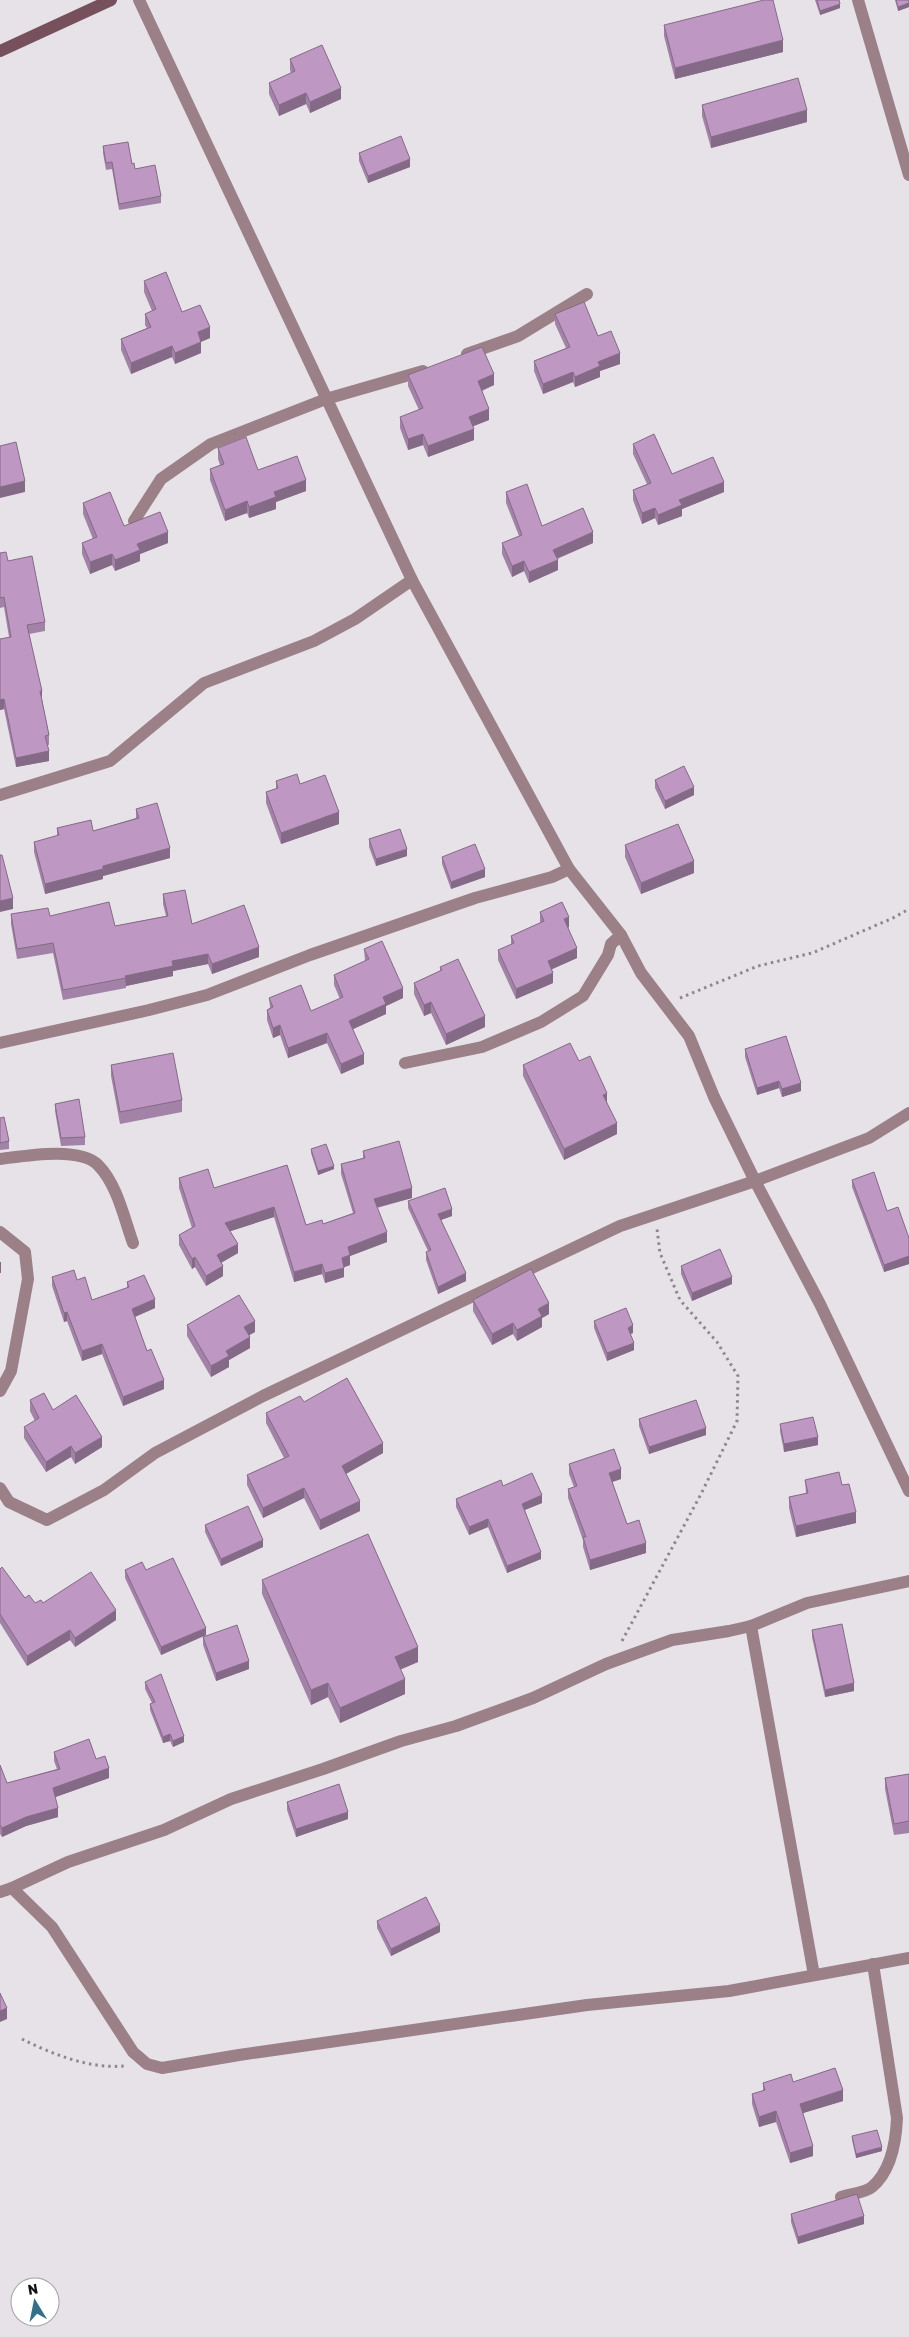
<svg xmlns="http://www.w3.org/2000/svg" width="909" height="2337" font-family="Rubik,sans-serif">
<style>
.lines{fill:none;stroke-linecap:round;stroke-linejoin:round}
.path{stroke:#8c888d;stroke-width:3;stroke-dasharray:2.5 4;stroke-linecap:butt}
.service{stroke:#9b8087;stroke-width:12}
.minor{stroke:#9b8087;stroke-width:12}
.secondary{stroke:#76515b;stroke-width:12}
.wall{fill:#a382a8}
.shaded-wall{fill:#856a88}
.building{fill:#be97c3;stroke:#856a88}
</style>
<rect width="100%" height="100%" fill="#e7e2e8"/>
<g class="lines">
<g class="path">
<polyline points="680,998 758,966 812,953 893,918 909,909"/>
<polyline points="622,1641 701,1494 737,1421 738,1376 717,1342 680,1300 660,1253 657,1229"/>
<path d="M22 2039C52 2054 89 2069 124 2066"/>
</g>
<polyline class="service" points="139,0 412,580 569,869 621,935 641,973 689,1036 714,1097 755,1181 820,1304 909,1491"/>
<g class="minor">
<polyline points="858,0 909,175"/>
<polyline points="467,354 518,336 587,294"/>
<polyline points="134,521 161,479 211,444 326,399 423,371"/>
<polyline points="0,795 110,761 204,683 314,641 355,619 412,580"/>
<polyline points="0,1043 149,1010 207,995 310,955 475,898 552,877 569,869"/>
<polyline points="405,1063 482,1047 541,1022 583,996 608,955 611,944 621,935"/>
<path d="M0 1159C24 1156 80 1146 98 1165 117 1184 124 1218 133 1243"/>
<polyline points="0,1232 25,1252 28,1279 11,1371 0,1391"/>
<polyline points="0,1488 9,1502 47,1520 104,1490 155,1453 263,1396 458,1303 620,1226 755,1181 869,1138 909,1113"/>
<polyline points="751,1626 814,1975"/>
<polyline points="12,1888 52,1927 133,2052 147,2064 162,2068 239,2055 587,2005 729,1991 909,1958"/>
<polyline points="0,1892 12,1888 68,1862 164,1830 231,1799 323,1769 401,1741 456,1726 533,1698 606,1664 672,1640 729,1631 751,1626 807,1603 909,1581"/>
<path d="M841 2197C850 2194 865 2193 872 2187 891 2171 896 2142 897 2118L873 1964"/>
</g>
<polyline class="secondary" points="0,51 111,0"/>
</g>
<g class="wall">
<polygon points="815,0 839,0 840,8 820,15"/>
<polygon points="895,0 909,0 909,7 898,11"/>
<polygon points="664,25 783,52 675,79 664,36"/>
<polygon points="290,59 341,99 310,113 306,104 279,116 269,94 269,83 291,73 290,70"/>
<polygon points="702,105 807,122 711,148 702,116"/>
<polygon points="103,146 132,164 135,169 161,196 161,203 119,210 112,169 106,170 103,153"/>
<polygon points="359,153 410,167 368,183 359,161"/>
<polygon points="144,281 182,312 210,338 201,342 201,353 175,364 172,357 131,374 121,350 121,339 147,328 145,325 145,314 152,311 144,292"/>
<polygon points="555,314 598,336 620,364 600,371 600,377 575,387 573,382 543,394 534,371 534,361 566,348 555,324"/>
<polygon points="408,375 494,385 482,391 489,420 473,426 474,440 428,457 423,445 408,450 400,428 400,417 419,410 408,386"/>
<polygon points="633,444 672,474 724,492 682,509 682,516 658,525 655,518 642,524 633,500 633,490 647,484 633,454"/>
<polygon points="218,448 258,470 306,491 276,502 276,509 249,518 247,513 225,521 210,480 210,469 220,465 218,459"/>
<polygon points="506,492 542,526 593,543 557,559 558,570 529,583 524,571 512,577 502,554 502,543 519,536 506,503"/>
<polygon points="83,503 124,526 168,543 140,554 140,561 115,571 112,565 90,574 82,554 82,543 93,539 83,514"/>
<polygon points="0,553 8,561 45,622 45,631 29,634 49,735 49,745 47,745 49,761 16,767 4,709 0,710 0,639 9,637 4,607 0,608"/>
<polygon points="655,780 694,795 665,809 655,788"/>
<polygon points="276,781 300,784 339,824 281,844 266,803 266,792 276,789"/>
<polygon points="136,809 170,858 103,876 103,879 45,894 34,852 34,842 57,836 57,828 93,831 136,818"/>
<polygon points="369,839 407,856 376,866 369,847"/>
<polygon points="625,845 694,873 641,894 625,857"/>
<polygon points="442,857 485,877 451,889 442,864"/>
<polygon points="163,894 192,924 259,957 212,974 208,964 173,971 173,976 126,986 126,988 63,1000 53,953 17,959 11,924 11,914 50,916 115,926 166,916 163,904"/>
<polygon points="540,912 569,927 568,928 577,958 552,969 553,983 516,999 498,960 498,950 511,945 511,936 540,923"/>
<polygon points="364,949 403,998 386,1006 386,1014 353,1029 364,1064 341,1074 327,1043 288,1058 280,1035 273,1038 267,1020 267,1010 270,1008 269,998 311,1011 340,999 334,985 334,975 365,961"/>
<polygon points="440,967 485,1027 446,1045 431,1013 424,1016 414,994 414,983 440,971"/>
<polygon points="745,1049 801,1091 782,1097 779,1088 757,1095 745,1057"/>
<polygon points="579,1061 607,1103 617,1134 564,1160 523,1076 523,1065"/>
<polygon points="111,1065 182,1100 182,1112 120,1124 111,1076"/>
<polygon points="55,1104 85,1137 85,1145 61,1146 55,1111"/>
<polygon points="0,1118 9,1141 9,1149 0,1150"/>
<polygon points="311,1149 334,1169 318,1175 311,1153"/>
<polygon points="363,1151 412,1198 377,1208 387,1242 350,1256 350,1265 344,1267 344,1277 325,1283 322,1274 294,1282 274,1217 230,1231 238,1253 221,1263 223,1276 206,1286 195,1267 192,1269 179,1245 179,1235 192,1228 179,1188 179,1178 214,1188 287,1165 306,1225 323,1224 353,1213 341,1174 341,1164 363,1158"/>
<polygon points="852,1180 887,1211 909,1238 909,1264 884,1272 852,1187"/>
<polygon points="408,1201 452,1216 441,1220 466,1281 438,1294 426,1260 426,1252 428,1251 408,1208"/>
<polygon points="681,1266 732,1284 692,1301 681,1274"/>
<polygon points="52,1277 77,1280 92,1300 127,1288 127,1282 155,1308 135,1317 147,1351 164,1389 123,1406 102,1354 82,1361 67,1321 64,1322 52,1286"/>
<polygon points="473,1300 549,1314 542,1318 542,1327 517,1341 513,1334 492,1345 473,1311"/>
<polygon points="594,1321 633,1333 630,1334 634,1350 607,1361 594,1328"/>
<polygon points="187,1325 255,1332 249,1335 250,1348 229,1360 229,1367 211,1377 187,1336"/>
<polygon points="30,1400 53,1410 102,1447 75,1464 71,1457 46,1472 24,1438 24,1427 35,1421 30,1411"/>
<polygon points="304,1402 383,1453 346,1474 360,1511 320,1530 304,1498 263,1518 247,1485 247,1475 284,1458 266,1423 266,1413"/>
<polygon points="639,1419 706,1435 649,1454 639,1426"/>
<polygon points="780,1424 818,1445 784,1452 780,1431"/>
<polygon points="569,1464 621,1479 612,1482 627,1524 646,1553 590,1570 583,1547 583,1540 568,1498 568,1489 574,1487 569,1474"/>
<polygon points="805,1480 842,1485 856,1523 796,1537 789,1508 789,1497 806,1494"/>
<polygon points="503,1486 542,1503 525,1510 541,1559 507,1573 488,1527 469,1535 456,1507 456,1499"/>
<polygon points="205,1525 263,1547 221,1566 205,1532"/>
<polygon points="0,1569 25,1598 35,1603 116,1620 75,1647 70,1640 27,1666 0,1623"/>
<polygon points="125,1570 146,1570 206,1635 161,1655 125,1578"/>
<polygon points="262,1580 418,1662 400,1669 405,1694 340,1723 328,1697 311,1705 262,1594"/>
<polygon points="812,1630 854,1691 825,1697 812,1637"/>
<polygon points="203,1637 249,1669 216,1681 203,1645"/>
<polygon points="145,1682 184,1742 173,1747 170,1741 163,1743 150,1710 150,1704 152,1703 145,1689"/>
<polygon points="54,1752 96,1759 109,1778 55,1797 58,1817 26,1826 2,1837 0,1834 0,1765 7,1783 57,1769 54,1761"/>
<polygon points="909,1774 909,1833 894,1835 885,1789 885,1778"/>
<polygon points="287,1802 348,1819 296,1837 287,1810"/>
<polygon points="377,1921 440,1932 391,1956 377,1928"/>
<polygon points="793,2082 843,2101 803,2113 813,2156 790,2163 776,2122 759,2127 752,2104 752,2094 763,2091 763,2083"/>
<polygon points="852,2136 882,2151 856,2158 852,2140"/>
<polygon points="791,2214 864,2224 798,2244 791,2222"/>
</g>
<g class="shaded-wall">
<polygon points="909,3 909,7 898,11 898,7"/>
<polygon points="840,4 840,8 820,15 820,11"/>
<polygon points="783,40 783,52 675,79 675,68"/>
<polygon points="341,88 341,99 310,113 310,102"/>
<polygon points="306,93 306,104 279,116 279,105"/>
<polygon points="807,110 807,122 711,148 711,137"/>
<polygon points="410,159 410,167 368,183 368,176"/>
<polygon points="210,327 210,338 198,343 198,332"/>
<polygon points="201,342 201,353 175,364 175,353"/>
<polygon points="172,346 172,357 131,374 131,363"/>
<polygon points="620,353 620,364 600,371 600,377 575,387 575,377 598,362"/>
<polygon points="573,372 573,382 543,394 543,384"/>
<polygon points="494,374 494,385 478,392 478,381"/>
<polygon points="489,409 489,420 469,428 469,417"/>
<polygon points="474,429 474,440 428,457 428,446"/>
<polygon points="423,434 423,445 408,450 408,439"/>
<polygon points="306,480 306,491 276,502 276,509 249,518 249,507 274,492"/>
<polygon points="25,481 25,492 0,498 0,487"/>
<polygon points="724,482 724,492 682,509 682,516 658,525 658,515 679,500"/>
<polygon points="247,501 247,513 225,521 225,510"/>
<polygon points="655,508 655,518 642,524 642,513"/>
<polygon points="168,532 168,543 140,554 140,561 115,571 115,560 137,544"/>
<polygon points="593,532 593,543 553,560 553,550"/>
<polygon points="112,554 112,565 90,574 90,562"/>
<polygon points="558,560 558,570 529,583 529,572"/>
<polygon points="524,561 524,571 512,577 512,566"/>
<polygon points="40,691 42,691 42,700"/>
<polygon points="4,699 4,709 0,710 0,700"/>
<polygon points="49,751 49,761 16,767 16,758"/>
<polygon points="694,787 694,795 665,809 665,801"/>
<polygon points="339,812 339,824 281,844 281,833"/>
<polygon points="170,848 170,858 103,876 103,879 45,894 45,884 103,866"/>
<polygon points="407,849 407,856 376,866 376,859"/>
<polygon points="694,861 694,873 641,894 641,883"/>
<polygon points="485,869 485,877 451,889 451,882"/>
<polygon points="13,898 13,909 0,912 0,901"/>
<polygon points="569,917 569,927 564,929 564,919"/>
<polygon points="259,947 259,957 212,974 212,964"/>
<polygon points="577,948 577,958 548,971 548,961"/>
<polygon points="208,954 208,964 173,971 173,976 126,986 125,976 172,961"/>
<polygon points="553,973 553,983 516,999 516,989"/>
<polygon points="403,988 403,998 386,1006 386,1014 349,1031 349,1021 383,997"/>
<polygon points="431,1002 431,1013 424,1016 424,1005"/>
<polygon points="485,1016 485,1027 446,1045 446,1034"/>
<polygon points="280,1025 280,1035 273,1038 273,1028"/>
<polygon points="327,1033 327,1043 288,1058 288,1048"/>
<polygon points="364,1054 364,1064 341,1074 341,1064"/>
<polygon points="779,1081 779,1088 757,1095 757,1088"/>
<polygon points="801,1083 801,1091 782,1097 782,1089"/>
<polygon points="607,1093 607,1104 603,1095"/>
<polygon points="617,1123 617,1134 564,1160 564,1149"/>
<polygon points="334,1166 334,1169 318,1175 318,1171"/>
<polygon points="412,1188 412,1198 374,1208 374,1199"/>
<polygon points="274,1207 274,1217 225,1233 225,1223"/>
<polygon points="452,1209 452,1216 438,1221 438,1214"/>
<polygon points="387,1232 387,1242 350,1256 350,1265 342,1268 342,1258 348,1247"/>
<polygon points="238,1244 238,1253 217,1265 217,1255"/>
<polygon points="909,1256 909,1264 884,1272 884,1265"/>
<polygon points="195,1257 195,1267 192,1269 192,1259"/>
<rect x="0" y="1262" width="1" height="11"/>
<polygon points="322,1264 322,1274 294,1282 294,1272"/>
<polygon points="223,1266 223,1276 206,1286 206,1276"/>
<polygon points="344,1268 344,1277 325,1283 325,1273"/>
<polygon points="466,1273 466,1281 438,1294 438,1287"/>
<polygon points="732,1277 732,1284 692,1301 692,1293"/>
<polygon points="155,1299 155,1308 132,1318 132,1309"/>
<polygon points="549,1303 549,1314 542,1318 542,1327 517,1341 517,1330 538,1309"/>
<polygon points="67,1312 67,1321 64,1322 64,1313"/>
<polygon points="255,1321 255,1332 244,1338 244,1327"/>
<polygon points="513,1323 513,1334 492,1345 492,1334"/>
<polygon points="633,1325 633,1333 628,1335 628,1328"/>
<polygon points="250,1337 250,1348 229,1360 229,1367 211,1377 211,1366 226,1351"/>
<polygon points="634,1343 634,1350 607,1361 607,1353"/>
<polygon points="102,1344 102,1354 82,1361 82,1351"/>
<polygon points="164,1380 164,1389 123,1406 123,1397"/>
<polygon points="706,1428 706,1435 649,1454 649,1447"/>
<polygon points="102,1437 102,1447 75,1464 75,1453"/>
<polygon points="818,1437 818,1445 784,1452 784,1444"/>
<polygon points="383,1443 383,1453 342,1476 342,1466"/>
<polygon points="71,1446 71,1457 46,1472 46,1462"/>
<polygon points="621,1469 621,1479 609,1483 609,1473"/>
<polygon points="304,1488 304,1498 263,1518 263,1508"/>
<polygon points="542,1495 542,1503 522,1511 522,1504"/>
<polygon points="360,1501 360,1511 320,1530 320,1520"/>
<polygon points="856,1512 856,1523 796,1537 796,1526"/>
<polygon points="488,1519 488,1527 469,1535 469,1527"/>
<polygon points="263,1540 263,1547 221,1566 221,1559"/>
<polygon points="646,1543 646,1553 590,1570 590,1560"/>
<polygon points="541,1552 541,1559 507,1573 507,1566"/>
<polygon points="116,1610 116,1620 75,1647 75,1638"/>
<polygon points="206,1628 206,1635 161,1655 161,1647"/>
<polygon points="70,1630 70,1640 27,1666 27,1656"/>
<polygon points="418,1647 418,1662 395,1672 395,1657"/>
<polygon points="249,1661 249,1669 216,1681 216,1673"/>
<polygon points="405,1679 405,1694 340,1723 340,1708"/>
<polygon points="328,1683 328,1697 311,1705 311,1690"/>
<polygon points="854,1683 854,1691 825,1697 825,1690"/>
<polygon points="170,1734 170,1741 163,1743 163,1737"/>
<polygon points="184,1736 184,1742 173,1747 173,1741"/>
<polygon points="109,1768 109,1778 53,1798 53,1788"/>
<polygon points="58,1808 58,1817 26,1826 2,1837 2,1828 26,1817"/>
<polygon points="348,1812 348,1819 296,1837 296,1829"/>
<polygon points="440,1925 440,1932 391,1956 391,1949"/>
<polygon points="7,2008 7,2019 0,2022 0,2011"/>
<polygon points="843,2090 843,2101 800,2114 800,2104"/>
<polygon points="776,2111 776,2122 759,2127 759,2117"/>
<polygon points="813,2146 813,2156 790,2163 790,2153"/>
<polygon points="882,2147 882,2151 856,2158 856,2154"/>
<polygon points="864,2216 864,2224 798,2244 798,2237"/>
</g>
<g class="building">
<polygon points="764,0 773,0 783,40 675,68 664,25"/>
<polygon points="817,0 839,0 840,4 820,11"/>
<polygon points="896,0 909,0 909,3 898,7"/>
<polygon points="322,45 341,88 310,102 306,93 279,105 269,83 295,71 290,59"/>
<polygon points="798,78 807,110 711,137 702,105"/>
<polygon points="401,136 410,159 368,176 359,153"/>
<polygon points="128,142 132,164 134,163 135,169 155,165 161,196 119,204 112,162 106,163 103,146"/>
<polygon points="166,272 182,312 200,305 210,327 198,332 201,342 175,353 172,346 131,363 121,339 151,327 145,314 156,309 144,281"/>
<polygon points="584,302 598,336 611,331 620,353 598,362 600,366 575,377 573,372 543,384 534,361 570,347 555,314"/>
<polygon points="482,347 494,374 478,381 489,409 469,417 474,429 428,446 423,434 408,439 400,417 423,408 408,375"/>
<polygon points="654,434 672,474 713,457 724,482 679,500 682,505 658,515 655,508 642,513 633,490 651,483 633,444"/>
<polygon points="246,437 258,470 297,456 306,480 274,492 276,497 249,507 247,501 225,510 210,469 224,464 218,448"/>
<polygon points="16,442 25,481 0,487 0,446"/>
<polygon points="527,484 542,526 583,508 593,532 553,550 558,560 529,572 524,561 512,566 502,543 522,535 506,492"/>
<polygon points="110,492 124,526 160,512 168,532 137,544 140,550 115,560 112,554 90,562 82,543 97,537 83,503"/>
<polygon points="6,552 8,561 32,556 45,622 27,625 42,691 40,691 49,735 45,736 49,751 16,758 4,699 0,700 0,639 11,637 4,597 0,598 0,553"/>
<polygon points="684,766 694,787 665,801 655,780"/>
<polygon points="297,774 300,784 325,775 339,812 281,833 266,792 278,788 276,781"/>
<polygon points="157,803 170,848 103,866 103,869 45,884 34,842 59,835 57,828 91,820 93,831 139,818 136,809"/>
<polygon points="678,824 694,861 641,883 625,845"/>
<polygon points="400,829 407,849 376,859 369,839"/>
<polygon points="475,844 485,869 451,882 442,857"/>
<polygon points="0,855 2,855 13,898 0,901"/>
<polygon points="185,890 192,924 244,905 259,947 212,964 208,954 172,961 173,966 125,976 126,978 63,990 53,943 17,949 11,914 48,908 50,916 109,902 115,926 168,916 163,894"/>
<polygon points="562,902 569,917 564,919 577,948 548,961 553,973 516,989 498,950 514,943 511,936 544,921 540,912"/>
<polygon points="382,941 403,988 383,997 386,1004 349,1021 364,1054 341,1064 327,1033 288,1048 280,1025 273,1028 267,1010 273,1007 269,998 301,985 311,1011 343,997 334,975 369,959 364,949"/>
<polygon points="458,959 485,1016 446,1034 431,1002 424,1005 414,983 442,970 440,967"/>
<polygon points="786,1036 801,1083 782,1089 779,1081 757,1088 745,1049"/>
<polygon points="570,1043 579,1061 590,1056 607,1093 603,1095 617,1123 564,1149 523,1065"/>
<polygon points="173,1053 182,1100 120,1112 111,1065"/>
<polygon points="79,1099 85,1137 61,1138 55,1104"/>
<polygon points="4,1117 9,1141 0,1143 0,1118"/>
<polygon points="399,1141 412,1188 374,1199 387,1232 348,1247 350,1255 342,1258 344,1268 325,1273 322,1264 294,1272 274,1207 225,1223 238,1244 217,1255 223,1266 206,1276 195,1257 192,1259 179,1235 195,1226 179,1178 208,1169 214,1188 287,1165 306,1225 322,1220 323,1224 355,1213 341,1164 365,1158 363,1151"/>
<polygon points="326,1144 334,1166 318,1171 311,1149"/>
<polygon points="874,1172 887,1211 898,1207 909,1238 909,1256 884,1265 852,1180"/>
<polygon points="445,1188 452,1209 438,1214 466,1273 438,1287 426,1252 431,1250 408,1201"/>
<polygon points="720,1249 732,1277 692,1293 681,1266"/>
<polygon points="531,1269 549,1303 538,1309 542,1316 517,1330 513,1323 492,1334 473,1300"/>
<polygon points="74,1270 77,1280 85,1277 92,1300 129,1287 127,1282 144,1275 155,1299 132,1309 147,1351 151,1349 164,1380 123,1397 102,1344 82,1351 67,1312 64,1313 52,1277"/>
<polygon points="239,1295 255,1321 244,1327 250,1337 226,1351 229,1356 211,1366 187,1325"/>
<polygon points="626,1308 633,1325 628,1328 634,1343 607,1353 594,1321"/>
<polygon points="347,1378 383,1443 342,1466 360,1501 320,1520 304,1488 263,1508 247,1475 289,1456 266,1413 300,1396 304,1402"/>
<polygon points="44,1393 53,1410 76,1395 102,1437 75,1453 71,1446 46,1462 24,1427 39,1418 30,1400"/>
<polygon points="696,1400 706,1428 649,1447 639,1419"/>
<polygon points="813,1417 818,1437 784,1444 780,1424"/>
<polygon points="614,1449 621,1469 609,1473 627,1524 639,1520 646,1543 590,1560 583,1537 586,1537 568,1489 577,1486 569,1464"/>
<polygon points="839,1472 842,1485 849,1484 856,1512 796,1526 789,1497 808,1493 805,1480"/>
<polygon points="532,1473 542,1495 522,1504 541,1552 507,1566 488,1519 469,1527 456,1499 501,1480 503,1486"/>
<polygon points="248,1506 263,1540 221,1559 205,1525"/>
<polygon points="368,1534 418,1647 395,1657 405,1679 340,1708 328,1683 311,1690 262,1580"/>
<polygon points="173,1558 206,1628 161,1647 125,1570 142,1562 146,1570"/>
<polygon points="2,1567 25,1598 29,1595 35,1603 41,1600 43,1603 91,1572 116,1610 75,1638 70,1630 27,1656 0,1614 0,1569"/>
<polygon points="842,1624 854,1683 825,1690 812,1630"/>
<polygon points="237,1625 249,1661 216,1673 203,1637"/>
<polygon points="161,1674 184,1736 173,1741 170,1734 163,1737 150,1704 155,1702 145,1682"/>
<polygon points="89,1739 96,1759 105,1756 109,1768 53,1788 58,1808 26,1817 2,1828 0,1825 0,1765 7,1783 60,1769 54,1752"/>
<polygon points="909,1774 909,1821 894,1824 885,1778"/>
<polygon points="339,1784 348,1812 296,1829 287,1802"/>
<polygon points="426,1897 440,1925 391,1949 377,1921"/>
<polygon points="0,1993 7,2008 0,2011"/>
<polygon points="835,2068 843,2090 800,2104 813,2146 790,2153 776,2111 759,2117 752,2094 765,2090 763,2083 791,2074 793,2082"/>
<polygon points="877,2130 882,2147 856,2154 852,2136"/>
<polygon points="857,2194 864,2216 798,2237 791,2214"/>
</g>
<g transform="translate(35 2302) rotate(350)"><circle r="24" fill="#ffffff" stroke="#a1a0a1"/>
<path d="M0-4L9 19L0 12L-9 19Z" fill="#357088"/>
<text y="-8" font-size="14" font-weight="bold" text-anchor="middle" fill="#141214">N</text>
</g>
</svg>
